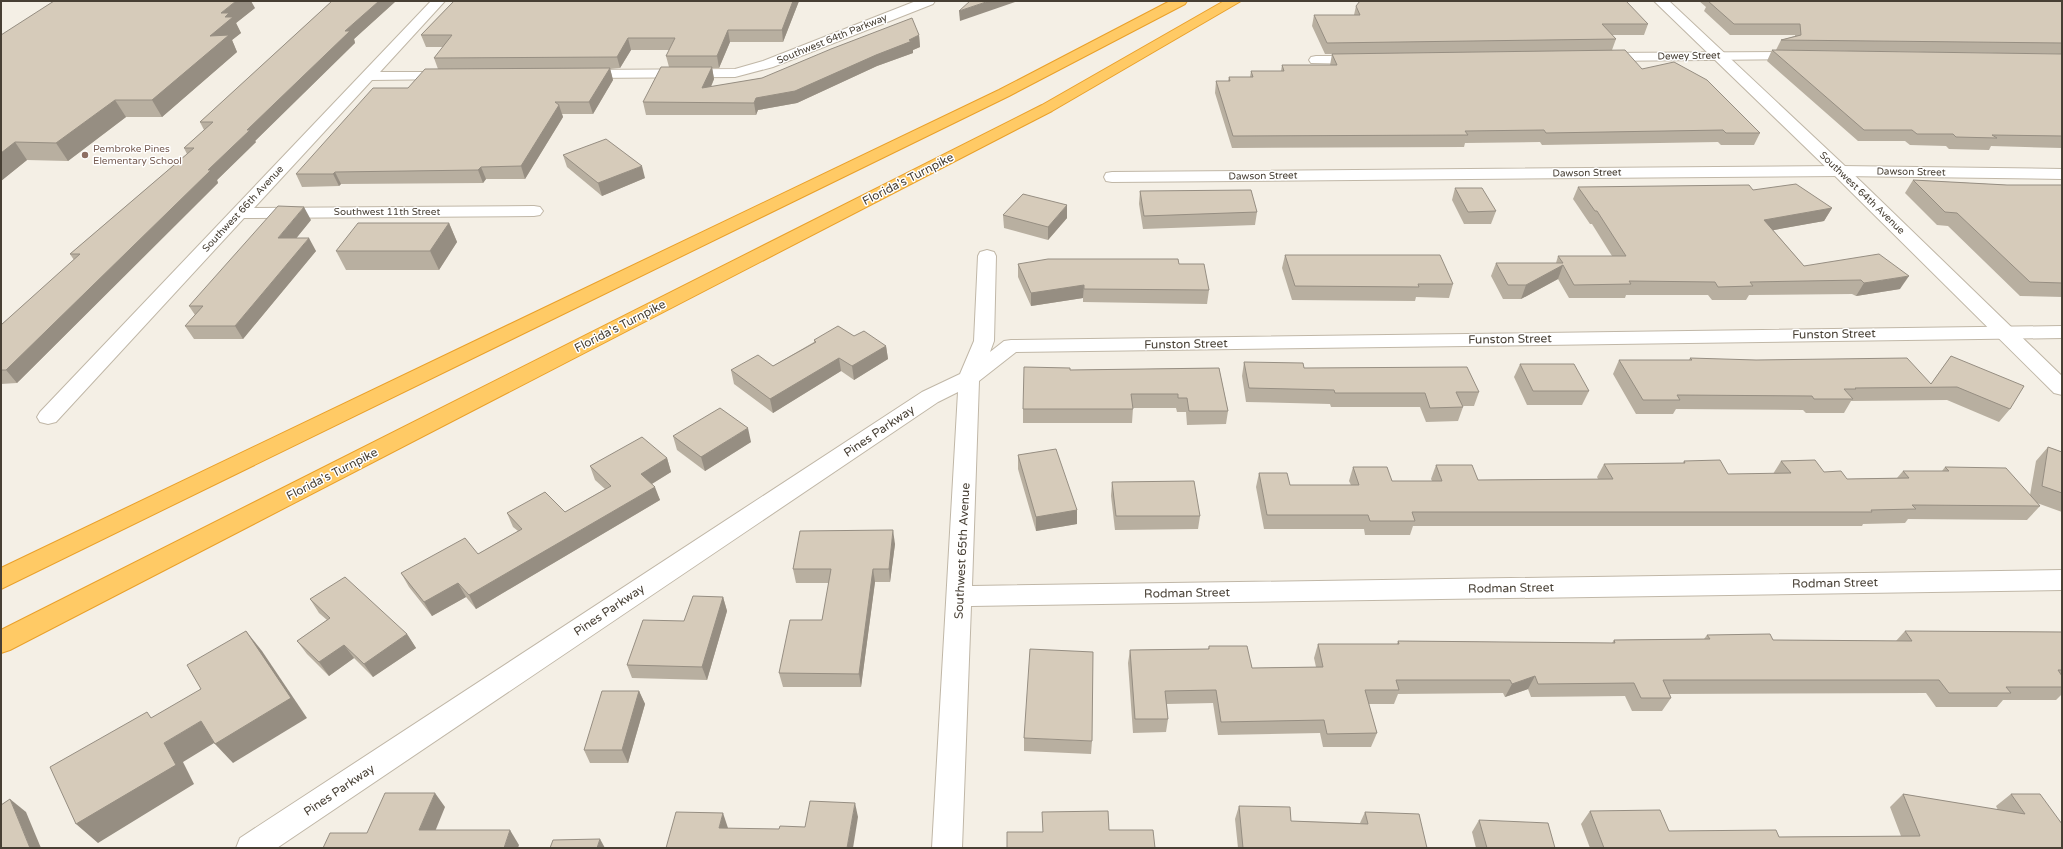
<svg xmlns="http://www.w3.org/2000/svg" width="2063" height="849" font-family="'Varela Round',sans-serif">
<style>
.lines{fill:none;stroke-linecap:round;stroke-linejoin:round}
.minor-casing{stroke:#c0b7a7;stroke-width:2}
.tertiary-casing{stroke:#c0b7a7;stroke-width:2}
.motorway-casing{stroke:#e9a02a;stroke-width:2}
.minor{fill:#fff;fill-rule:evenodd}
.tertiary{fill:#fff;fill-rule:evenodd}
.motorway{fill:#ffca65;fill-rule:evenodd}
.wall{fill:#b8afa0}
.shaded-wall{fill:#968e82}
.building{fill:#d6cbba;stroke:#968e82}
.education-dot{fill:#8d6e63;stroke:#fff;stroke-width:1.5}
.labels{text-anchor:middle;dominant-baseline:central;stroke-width:3;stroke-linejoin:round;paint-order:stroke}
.far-street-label{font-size:10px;fill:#473f34;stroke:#fff}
.far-education-label{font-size:10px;fill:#785e54;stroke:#fff;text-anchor:start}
.street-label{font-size:12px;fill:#473f34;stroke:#fff}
</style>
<rect width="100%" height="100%" fill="#f4efe5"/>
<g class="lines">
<g class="minor-casing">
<g id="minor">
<polygon points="431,1 445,1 380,72 448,72 453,73 455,76 453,79 372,80 254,208 534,206 540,207 543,211 540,215 534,216 244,218 56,422 48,424 40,422 37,417 40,412"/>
<polygon points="916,1 935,1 933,4 773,67 735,77 583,78 578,77 576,74 578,71 583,70 735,69 763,61"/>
<polygon points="1799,52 1804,53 1806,56 1804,59 1601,61 1596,60 1594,57 1596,54 1601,53"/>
<polygon points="1316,56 1361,56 1366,57 1368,60 1366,63 1361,64 1311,63 1309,60 1311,57"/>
<polygon points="1840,166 2062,169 2062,179 1840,176 1112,182 1106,181 1104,177 1106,173 1112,172"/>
<polygon points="987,250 994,252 996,256 994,341 990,352 1004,341 1011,340 2062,326 2062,338 1016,352 979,381 972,586 2062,570 2062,590 971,606 962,848 932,848 958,392 938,402 277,848 236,848 240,838 922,392 960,374 974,341 978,256 980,252"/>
</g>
</g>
<g class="tertiary-casing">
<polygon id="tertiary" points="1654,1 1669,1 1846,167 2062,376 2062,395 2054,393 1834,175"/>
</g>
<g class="motorway-casing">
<g id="motorway">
<polygon points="1170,1 1187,1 1185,4 1009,96 1,589 1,568 999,90"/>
<polygon points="1224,1 1241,1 1052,111 10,650 1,653 1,630 1042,105"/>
</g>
</g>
<use href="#minor" class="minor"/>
<use href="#tertiary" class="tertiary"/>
<use href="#motorway" class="motorway"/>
</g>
<g class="wall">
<polygon points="332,1 396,1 354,39 355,43 255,141 256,142 217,180 218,183 17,383 1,384 1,325 74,260 70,254 187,154 184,148 204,130 200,122"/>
<polygon points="454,1 799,1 783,42 730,42 719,68 712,68 714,79 711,87 762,78 919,35 920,47 913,50 913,53 877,66 797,103 758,110 756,115 646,115 643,102 669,67 666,56 670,50 631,50 620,68 610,69 613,80 593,114 562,114 563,117 525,179 486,179 483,183 341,184 339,186 302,187 296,174 408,88 438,69 434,58 443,47 426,47 421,35"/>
<polygon points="1699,1 2062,1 2062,54 1776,50 1781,40 1795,36 1795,35 1730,35 1704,11 1706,7"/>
<polygon points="1356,6 1648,24 1644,35 1612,35 1616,39 1612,50 1642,69 1760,133 1754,145 1721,145 1718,142 1542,145 1540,142 1465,143 1464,147 1232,148 1215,93 1216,81 1228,81 1229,77 1250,77 1251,71 1281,71 1282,65 1330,65 1332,54 1325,54 1312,26 1314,15 1354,15"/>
<polygon points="255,8 236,23 241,33 232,40 237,52 162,117 126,117 68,161 27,160 1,181 1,35"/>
<polygon points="1772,50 2062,54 2062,148 1991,146 1989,150 1949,149 1946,146 1910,145 1905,141 1858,141 1767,61"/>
<polygon points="563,155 645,178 602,196 567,167"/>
<polygon points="1913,180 2007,185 2062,185 2062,297 2020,296 1948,226 1937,225 1905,193"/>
<polygon points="1578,187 1753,190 1832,208 1824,221 1773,230 1804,266 1900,289 1856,296 1852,294 1749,295 1746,300 1712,300 1708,295 1626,295 1625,298 1569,298 1558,279 1521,299 1503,299 1491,276 1496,263 1556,263 1558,256 1612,256 1592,224 1590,224 1573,199"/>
<polygon points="1455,188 1496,211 1491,224 1464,224 1452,200"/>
<polygon points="1140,191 1257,212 1255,225 1143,229 1139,204"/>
<polygon points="1003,215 1067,218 1048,240 1004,228"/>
<polygon points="311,220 296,238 316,251 243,339 194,339 185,326 195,315 189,306"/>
<polygon points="449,223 457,242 439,270 346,270 336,251"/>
<polygon points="1285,255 1453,284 1449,298 1416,297 1415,301 1292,300 1282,268"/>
<polygon points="1018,264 1179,264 1209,290 1207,304 1083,302 1083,298 1031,306 1018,277"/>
<polygon points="854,336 886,346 888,359 854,380 841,371 773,413 734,384 731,370 773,366 814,342 814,340"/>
<polygon points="1951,356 2010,409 1999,422 1947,400 1851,401 1844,413 1806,413 1803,410 1676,409 1673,414 1636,414 1613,374 1619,360 1689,360 1690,358 1931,384"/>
<polygon points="1244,362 1304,368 1479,392 1474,406 1462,406 1463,407 1458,421 1426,422 1420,407 1331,407 1330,404 1246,402 1242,376"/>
<polygon points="1520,364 1589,391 1582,405 1527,405 1514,377"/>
<polygon points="1219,368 1228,411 1226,424 1187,425 1186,412 1177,412 1176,408 1133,408 1132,423 1023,423 1023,409 1070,370"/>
<polygon points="673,436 751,442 705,471 677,450"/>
<polygon points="2048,447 2062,452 2062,512 2037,503 2040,506 2027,520 1908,519 1905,523 1863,524 1862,526 1413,526 1410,535 1365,535 1364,529 1264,529 1256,487 1259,473 1290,485 1351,485 1349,481 1353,467 1392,481 1432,481 1431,479 1436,465 1478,480 1598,479 1597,477 1604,464 1683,463 1684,461 1728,474 1773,474 1781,461 1824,472 1847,479 1897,478 1903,471 1942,471 1945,467 2030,495 2036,461"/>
<polygon points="1018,455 1077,510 1077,524 1036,531 1018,469"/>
<polygon points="667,458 671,472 652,484 660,500 476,609 466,597 432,616 409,587 401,573 478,554 518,531 513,527 507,513 565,512 605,489 595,480 590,466"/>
<polygon points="1112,482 1200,516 1198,529 1115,530 1111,496"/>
<polygon points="895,544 890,582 875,582 861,687 783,687 779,673 822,620 829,583 796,583 793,569"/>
<polygon points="723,597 727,611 707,680 632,678 627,665 684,621"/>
<polygon points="310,599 407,634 416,648 373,677 354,658 329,676 307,654 297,641 327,620 319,613"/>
<polygon points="1905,631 2062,632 2062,694 2056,700 2003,700 1997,707 1936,707 1926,693 1670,694 1671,698 1662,711 1632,711 1625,696 1531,697 1528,689 1505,697 1503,693 1398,694 1394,704 1368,704 1377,733 1371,747 1323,747 1320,733 1218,735 1213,703 1167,704 1168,719 1166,732 1133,733 1128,663 1130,650 1208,649 1209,646 1252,668 1316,667 1314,658 1318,644 1397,644 1398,641 1612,643 1614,640 1704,639 1707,635 1773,640 1896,641"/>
<polygon points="639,691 645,704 628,763 590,763 584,750"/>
<polygon points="1024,738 1092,741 1091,754 1024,751"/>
<polygon points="1903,794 1998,810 1996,806 2011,794 2062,848 1590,848 1581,824 1590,811 1669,831 1779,837 1901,836 1890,807"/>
<polygon points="1239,806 1291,821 1360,823 1365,812 1427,848 1238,848 1235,819"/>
<polygon points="1479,820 1555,848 1476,848 1472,832"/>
</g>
<g class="shaded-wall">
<polygon points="236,1 251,1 255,8 236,23 241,33 232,40 237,52 162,117 152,100 210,36 221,13"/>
<polygon points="379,1 396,1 354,39 355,43 255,141 256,142 217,180 218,183 17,383 6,370 208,170 345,31"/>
<polygon points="793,1 799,1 783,42 782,30"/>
<polygon points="989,1 1018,1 960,21 959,11"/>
<polygon points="728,30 730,42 719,68 717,56"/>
<polygon points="919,35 920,47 913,50 913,53 877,66 797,103 758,110 756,115 754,103 756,98 909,40"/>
<polygon points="628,38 631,50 620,68 617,57"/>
<polygon points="712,67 714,79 705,100 702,88"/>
<polygon points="610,68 613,80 593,114 589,102"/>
<polygon points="115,100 126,117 68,161 56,143"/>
<polygon points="559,105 563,117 525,179 521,166"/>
<polygon points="15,142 27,160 1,181 1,153"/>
<polygon points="642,166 645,178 602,196 598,183"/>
<polygon points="481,167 486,179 483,183 478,170"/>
<polygon points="335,172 341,184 339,186 333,174"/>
<polygon points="1067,205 1067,218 1048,240 1048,227"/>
<polygon points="304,207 311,220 286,251 278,238"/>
<polygon points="1832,208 1824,221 1757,233 1764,220"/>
<polygon points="449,223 457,242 439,270 430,251"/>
<polygon points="309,238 316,251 243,339 235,326"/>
<polygon points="1563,265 1558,279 1521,299 1526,285"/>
<polygon points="1909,276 1900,289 1856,296 1864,283"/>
<polygon points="1084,285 1083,298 1031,306 1031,293"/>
<polygon points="886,346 888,359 854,380 852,366"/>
<polygon points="839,358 841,371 773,413 770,399"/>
<polygon points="748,428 751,442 705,471 701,457"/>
<polygon points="667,458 671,472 645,488 641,474"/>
<polygon points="655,487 660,500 476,609 469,595"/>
<polygon points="1077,510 1077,524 1036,531 1036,517"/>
<polygon points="893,530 895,544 890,582 889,569"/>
<polygon points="873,569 875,582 861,687 859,674"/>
<polygon points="458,583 466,597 432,616 424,602"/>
<polygon points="723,597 727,611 707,680 702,667"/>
<polygon points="246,631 262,651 307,718 233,763 215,744"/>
<polygon points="407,634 416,648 373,677 364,664"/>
<polygon points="344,645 354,658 329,676 319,662"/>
<polygon points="1535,676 1528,689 1505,697 1512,684"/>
<polygon points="639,691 645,704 628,763 622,750"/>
<polygon points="201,721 219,740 183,762 194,784 98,843 76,824 164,743"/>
<polygon points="435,793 445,807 430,844 419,830"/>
<polygon points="10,799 26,812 41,848 30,848"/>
<polygon points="855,803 858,817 853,848 847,848"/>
<polygon points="723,813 728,828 724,842 719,828"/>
<polygon points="510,830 519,845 518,848 504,848"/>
<polygon points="600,839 605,848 597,848"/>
</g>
<g class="building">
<polygon points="54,1 236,1 221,13 229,13 225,17 233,17 210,36 229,35 152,100 115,100 56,143 15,142 1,153 1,35"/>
<polygon points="332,1 379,1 345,31 350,31 247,130 250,130 208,170 211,170 6,370 1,370 1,325 80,254 70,254 194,148 184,148 213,122 200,122"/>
<polygon points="454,1 793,1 782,30 728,30 717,56 666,56 675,38 628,38 617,57 434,58 452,35 421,35"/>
<polygon points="970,1 989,1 959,11"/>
<polygon points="1360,1 1626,1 1648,24 1602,24 1616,39 1327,43 1314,15 1360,15 1356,6"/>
<polygon points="1708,1 2062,1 2062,43 1781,40 1801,35 1800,24 1734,24"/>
<polygon points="912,18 919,35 909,40 912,41 876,55 795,91 756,98 754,103 643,102 661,67 712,67 702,88 762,78 831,49"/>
<polygon points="1625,50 1642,69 1674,62 1707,80 1760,133 1726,133 1723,130 1546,133 1544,130 1465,131 1468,135 1233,136 1216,81 1230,81 1229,77 1253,77 1251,71 1284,71 1282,65 1337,65 1332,54"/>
<polygon points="1772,50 2062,54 2062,136 1992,135 1997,138 1956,137 1953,134 1917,134 1912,130 1864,130"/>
<polygon points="610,68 589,102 555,102 559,105 521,166 481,167 478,170 335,172 333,174 296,174 373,88 408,88 425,69"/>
<polygon points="606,139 642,166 598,183 563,155"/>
<polygon points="1913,180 2007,185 2062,185 2062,283 2030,282 1957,213 1945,212"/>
<polygon points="1796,184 1832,208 1764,220 1804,266 1879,254 1909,276 1864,283 1861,280 1750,282 1753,286 1718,287 1715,282 1629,281 1631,284 1574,285 1563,265 1526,285 1508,285 1496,263 1563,263 1558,256 1626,256 1597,211 1595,211 1578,187 1749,185 1753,190"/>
<polygon points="1455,188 1482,188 1496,211 1468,212"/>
<polygon points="1251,190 1257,212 1144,216 1140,191"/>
<polygon points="1023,194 1067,205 1048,227 1003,215"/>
<polygon points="278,206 304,207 278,238 309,238 235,326 185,326 203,306 189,306"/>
<polygon points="358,223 449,223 430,251 336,251"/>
<polygon points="1285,255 1440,255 1453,284 1418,284 1419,287 1295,286"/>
<polygon points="1048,259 1178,259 1179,264 1204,264 1209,290 1084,289 1084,285 1031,293 1018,264"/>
<polygon points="838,326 854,336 864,331 886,346 852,366 839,358 770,399 731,370 758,355 773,366 816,342 814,340"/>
<polygon points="1951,356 2024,386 2010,409 1957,387 1855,388 1856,389 1844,389 1853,399 1814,399 1812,396 1677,395 1680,400 1643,400 1619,360 1692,360 1690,358 1756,360 1907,358 1931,384"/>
<polygon points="1244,362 1303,363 1304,368 1467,367 1479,392 1456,392 1463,407 1430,408 1425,393 1335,393 1334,390 1249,388"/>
<polygon points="1520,364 1574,364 1589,391 1533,391"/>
<polygon points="1024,367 1070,368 1070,370 1219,368 1228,411 1189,411 1187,398 1178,398 1178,394 1131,394 1133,409 1023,409"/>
<polygon points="720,408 748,428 701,457 673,436"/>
<polygon points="642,437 667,458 641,474 655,487 469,595 458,583 424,602 401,573 465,538 478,554 522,529 507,513 545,492 565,512 611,486 590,466"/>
<polygon points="2048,447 2062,452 2062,493 2042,486"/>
<polygon points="1056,449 1077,510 1036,517 1018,455"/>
<polygon points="1720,460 1728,474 1791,473 1781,461 1815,460 1824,472 1841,471 1847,479 1909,478 1903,471 1949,471 1945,467 2006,468 2040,506 1912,505 1916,509 1871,510 1872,512 1412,512 1415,521 1370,521 1368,515 1267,515 1259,473 1287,473 1290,485 1359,485 1353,467 1387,467 1392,481 1442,481 1436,465 1472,465 1478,480 1613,479 1604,464 1685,463 1684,461"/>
<polygon points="1194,481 1200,516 1116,516 1112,482"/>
<polygon points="893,530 889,569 873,569 859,674 779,673 790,620 822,620 831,569 793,569 800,531"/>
<polygon points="345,577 407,634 364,664 344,645 319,662 297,641 330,618 310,599"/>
<polygon points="693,596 723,597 702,667 627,665 643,620 684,621"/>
<polygon points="246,631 291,698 215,744 201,721 164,743 176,765 76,824 50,767 147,712 151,718 201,689 187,665"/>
<polygon points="1905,631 2062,632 2062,670 2058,670 2062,676 2062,687 2006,687 2011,693 1949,693 1939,680 1663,680 1671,698 1641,698 1634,683 1538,684 1535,676 1512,684 1510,680 1396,680 1399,690 1365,690 1377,733 1327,734 1324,720 1221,722 1216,690 1165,691 1168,719 1135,719 1130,650 1209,649 1209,646 1247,646 1252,668 1323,667 1318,644 1399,644 1398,641 1615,643 1614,640 1710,639 1707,635 1770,634 1773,640 1912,641"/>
<polygon points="1030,649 1093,652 1092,741 1024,738"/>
<polygon points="602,691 639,691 622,750 584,750"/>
<polygon points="385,793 435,793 419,830 510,830 504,848 323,848 330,833 367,833"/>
<polygon points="1903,794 2025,814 2011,794 2040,794 2062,824 2062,848 1604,848 1590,811 1660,810 1669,831 1776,830 1779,837 1920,836"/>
<polygon points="10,799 30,848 1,848 1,805"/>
<polygon points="810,801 855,803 847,848 666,848 676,812 723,813 719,828 779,829 780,826 805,827"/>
<polygon points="1239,806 1290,807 1291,821 1368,824 1365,812 1419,814 1427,848 1243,848"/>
<polygon points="1108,811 1109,830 1153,830 1155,848 1007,848 1007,832 1043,832 1042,812"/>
<polygon points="1479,820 1548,823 1555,848 1487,848"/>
<polygon points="600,839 597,848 550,848 553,840"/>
</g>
<circle class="education-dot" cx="85" cy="155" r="4"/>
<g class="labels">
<g class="far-street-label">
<text transform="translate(832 39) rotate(-22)">Southwest 64th Parkway</text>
<text transform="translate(1689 56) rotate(-1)">Dewey Street</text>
<text transform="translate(1911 172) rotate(1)">Dawson Street</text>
<text transform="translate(1587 173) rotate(-1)">Dawson Street</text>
<text transform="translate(1263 176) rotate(-1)">Dawson Street</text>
<text transform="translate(1862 193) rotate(44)">Southwest 64th Avenue</text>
<text transform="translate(243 209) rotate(-47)">Southwest 66th Avenue</text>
<text x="387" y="212">Southwest 11th Street</text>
</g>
<g class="far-education-label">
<text x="93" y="149">Pembroke Pines<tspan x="93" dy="12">Elementary School</tspan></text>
</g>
<g class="street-label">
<text transform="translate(908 179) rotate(-27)">Florida's Turnpike</text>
<text transform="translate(620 326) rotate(-27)">Florida's Turnpike</text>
<text transform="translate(1834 334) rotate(-1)">Funston Street</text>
<text transform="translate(1510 339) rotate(-1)">Funston Street</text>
<text transform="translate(1186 344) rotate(-1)">Funston Street</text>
<text transform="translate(879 431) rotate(-34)">Pines Parkway</text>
<text transform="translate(332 474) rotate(-27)">Florida's Turnpike</text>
<text transform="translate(962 551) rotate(-87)">Southwest 65th Avenue</text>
<text transform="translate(1835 583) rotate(-1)">Rodman Street</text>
<text transform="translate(1511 588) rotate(-1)">Rodman Street</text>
<text transform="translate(1187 593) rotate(-1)">Rodman Street</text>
<text transform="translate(609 610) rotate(-34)">Pines Parkway</text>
<text transform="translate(339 790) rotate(-34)">Pines Parkway</text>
</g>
</g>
<rect width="2063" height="849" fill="none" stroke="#473f34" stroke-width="4"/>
</svg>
